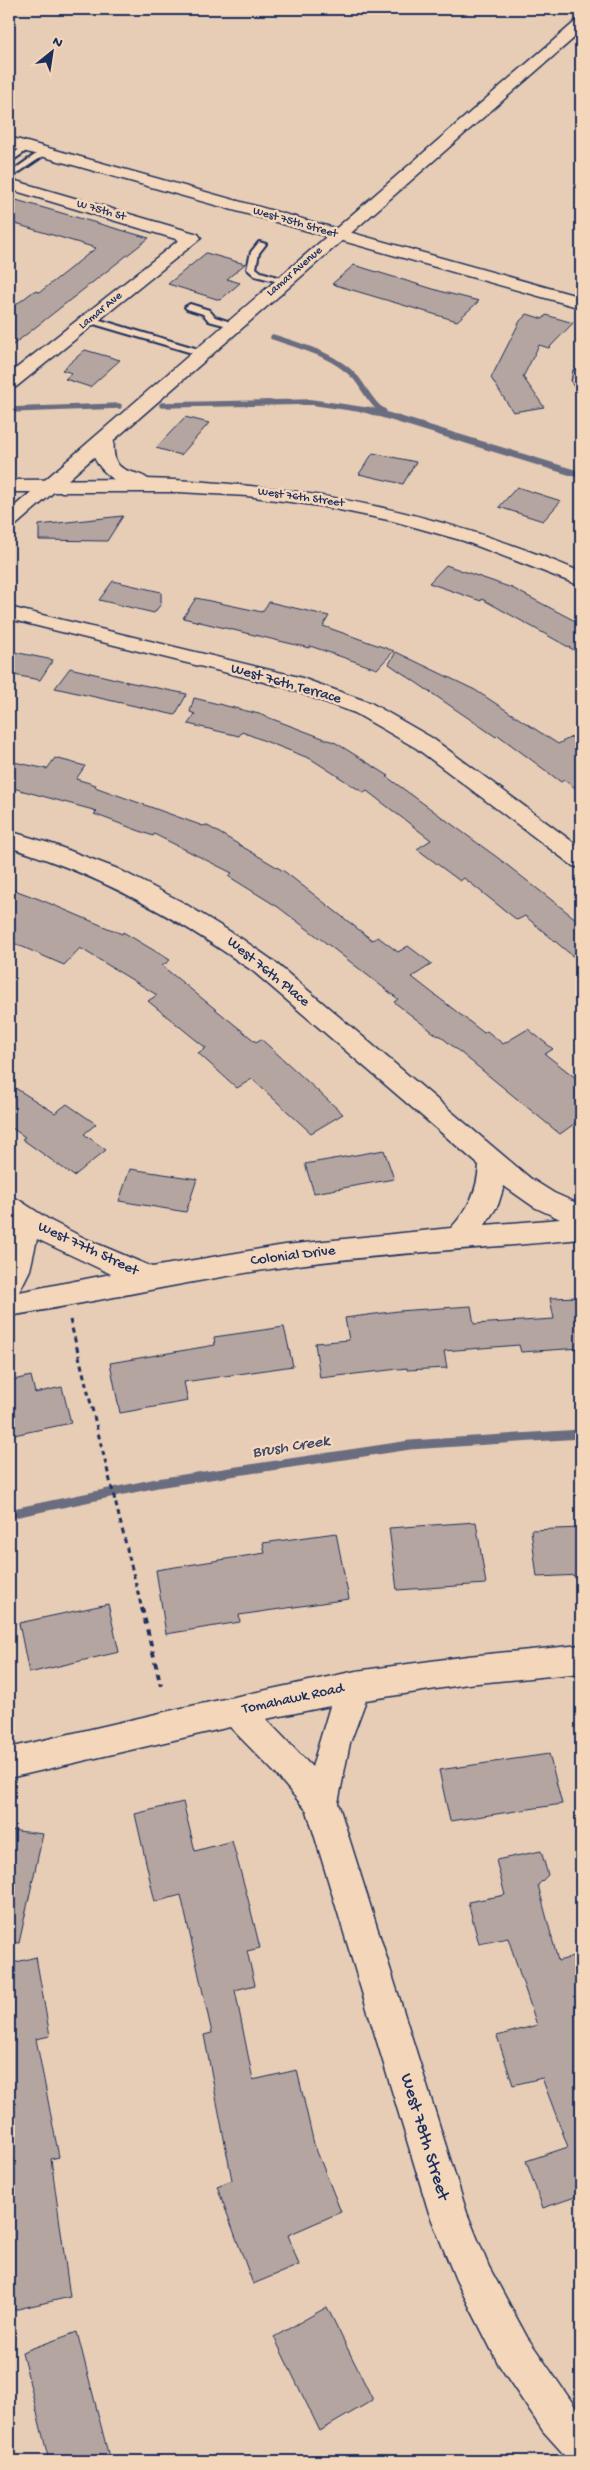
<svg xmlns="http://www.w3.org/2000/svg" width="590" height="2470" font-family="'Gochi Hand',sans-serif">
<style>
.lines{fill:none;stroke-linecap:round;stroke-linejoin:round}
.stream-far2{stroke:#6a6c80;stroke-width:5.5}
.stream-far1{stroke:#6a6c80;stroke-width:7}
.stream{stroke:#6a6c80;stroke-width:9}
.building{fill:#b5a5a0;stroke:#1b2f5e}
.service-casing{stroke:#1b2f5e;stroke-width:4}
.minor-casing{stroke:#1b2f5e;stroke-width:3}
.tertiary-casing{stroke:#1b2f5e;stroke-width:3}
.secondary-casing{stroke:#1b2f5e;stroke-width:3}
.path-far1{stroke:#1b2f5e;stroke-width:3;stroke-dasharray:5 4;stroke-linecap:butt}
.path{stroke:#1b2f5e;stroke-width:4;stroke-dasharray:6 5;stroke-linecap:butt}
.service{fill:#f4d7bb;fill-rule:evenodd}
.minor{fill:#f4d7bb;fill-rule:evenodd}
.tertiary{fill:#f4d7bb;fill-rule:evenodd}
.secondary{fill:#f4d7bb;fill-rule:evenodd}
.labels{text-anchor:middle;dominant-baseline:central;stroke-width:5;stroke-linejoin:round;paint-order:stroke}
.far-street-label{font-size:12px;fill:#1b2f5e;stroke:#f4d7bb}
.street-label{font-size:15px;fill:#1b2f5e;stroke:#f4d7bb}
.water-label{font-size:16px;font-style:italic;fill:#3c486c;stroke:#f4d7bb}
.near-street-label{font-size:18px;fill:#1b2f5e;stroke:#f4d7bb}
</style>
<rect width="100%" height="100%" fill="#e7cdb5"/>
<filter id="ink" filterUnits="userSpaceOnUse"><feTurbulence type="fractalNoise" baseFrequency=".02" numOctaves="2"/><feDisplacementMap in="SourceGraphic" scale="10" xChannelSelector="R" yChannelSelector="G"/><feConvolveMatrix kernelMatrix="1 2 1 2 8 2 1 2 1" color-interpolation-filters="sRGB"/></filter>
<g filter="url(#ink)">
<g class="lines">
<g class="stream-far2">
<path d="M273 337C301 346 335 355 356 378 365 389 370 402 382 411"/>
<polyline points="162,405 311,402 372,411"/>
<polyline points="9,410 119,406"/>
</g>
<g class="stream-far1">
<polyline points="9,410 13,410"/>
<polyline points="368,410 581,475"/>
<polyline points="380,410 383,412"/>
</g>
<polyline class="stream" points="9,1514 157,1483 410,1445 581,1434"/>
</g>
<g class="building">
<polygon points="9,198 149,238 9,348 9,310 34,291 40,292 96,248 9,222"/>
<polygon points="206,253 245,264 227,279 240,283 220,300 168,284"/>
<polygon points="354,265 443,292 479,301 457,321 332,284"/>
<polygon points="527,314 543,319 546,315 573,323 549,348 539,345 523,377 544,407 513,412 491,378 520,321"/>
<polygon points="85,350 120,360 90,387 65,379 72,373 62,370"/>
<polygon points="185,417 209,423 181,455 156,448"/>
<polygon points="373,453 416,462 403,484 359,474"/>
<polygon points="517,487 561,501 543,521 499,507"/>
<polygon points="123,516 107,541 39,540 39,525"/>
<polygon points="446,565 512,588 581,624 581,654 482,599 481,601 429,583"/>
<polygon points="113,581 161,592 161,604 154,613 99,600"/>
<polygon points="196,598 262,612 269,602 329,616 323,626 394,651 377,669 310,646 309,648 183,618"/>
<polygon points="9,651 53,660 40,680 9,674"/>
<polygon points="396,652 475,690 558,744 581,732 581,792 564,780 561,782 498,735 496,737 389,664"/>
<polygon points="70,668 128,682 187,694 175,715 55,688"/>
<polygon points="194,698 259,714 336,743 389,776 387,777 498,858 581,923 581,963 525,916 517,920 464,878 460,881 417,849 431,840 367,791 364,793 311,759 242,732 239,736 188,724 195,714 190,712"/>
<polygon points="55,758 85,766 76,779 96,785 95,787 203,826 206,825 285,872 372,940 378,937 398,952 408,946 432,964 412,977 484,1033 487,1031 503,1044 528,1029 553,1049 545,1054 581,1082 581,1119 560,1134 439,1035 438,1036 394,1002 398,999 330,946 278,907 228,876 232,873 154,834 153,836 94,814 97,811 9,787 9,761 47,769"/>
<polygon points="9,888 39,899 122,934 123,932 170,960 162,966 256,1042 261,1039 343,1114 311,1133 252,1079 237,1088 198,1053 206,1048 148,1001 157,995 80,948 64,965 9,941"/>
<polygon points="9,1084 55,1113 67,1104 96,1124 84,1134 106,1150 74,1176 22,1139 25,1137 9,1126"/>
<polygon points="384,1150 394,1179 314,1193 305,1164"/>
<polygon points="130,1169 197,1179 186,1212 119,1201"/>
<polygon points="581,1297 581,1348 521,1352 519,1345 444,1351 447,1368 407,1370 407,1368 320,1378 315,1343 349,1340 345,1318 398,1311 471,1306 474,1324 554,1319 550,1298"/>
<polygon points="284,1327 293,1366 184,1382 188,1401 120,1413 110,1363 215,1345 214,1337"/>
<polygon points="31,1376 35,1393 62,1387 71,1423 9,1436 9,1381"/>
<polygon points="476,1522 486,1584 397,1590 389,1528"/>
<polygon points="581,1528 581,1575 537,1577 531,1530"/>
<polygon points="336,1533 349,1599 239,1615 240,1622 166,1634 156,1570 265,1553 263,1543"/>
<polygon points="108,1604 119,1652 29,1673 19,1623"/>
<polygon points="549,1754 562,1804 450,1821 439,1770"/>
<polygon points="183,1802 195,1851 232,1841 248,1899 260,1948 247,1951 255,1985 235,1990 253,2080 297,2070 314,2144 341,2212 288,2235 299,2265 253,2284 217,2186 232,2180 204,2035 212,2033 181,1895 155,1902 135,1814"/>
<polygon points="9,1830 43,1834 19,1943 9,1942"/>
<polygon points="541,1851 548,1875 538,1885 558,1961 577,1956 581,1969 581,2195 543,2208 526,2161 568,2147 542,2078 513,2085 497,2036 537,2025 508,1938 479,1944 468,1902 505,1895 496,1860"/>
<polygon points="36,1957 50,2036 36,2039 59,2157 51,2159 70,2297 9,2311 9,1964"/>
<polygon points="327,2307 373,2400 320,2431 274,2337"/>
<polygon points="77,2332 110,2461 49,2461 22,2352"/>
</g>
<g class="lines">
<g class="service-casing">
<g id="service">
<polygon points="25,145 32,147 9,163 9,157"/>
<polygon points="42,150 49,152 9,179 9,173"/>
<polygon points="259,242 266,244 259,253 256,268 261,272 287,280 287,284 255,276 247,269 251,252"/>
<polygon points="190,304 209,310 215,317 240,325 235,328 209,321 203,314 187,309 185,307"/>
<polygon points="90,317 205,351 207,353 199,355 87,322 85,320"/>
</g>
</g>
<g class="minor-casing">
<g id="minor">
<polygon points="9,179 198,234 201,238 16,387 9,389 9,374 179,240 9,189"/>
<polygon points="581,368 581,387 574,385 572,381 574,370"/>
<path d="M145 479C297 483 442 512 581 572V586L464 541 393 521 320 506 247 496 179 492H9V480Z"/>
<polygon points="9,607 299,677 371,703 432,738 581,848 581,868 573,866 416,748 355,713 284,687 9,619"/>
<path d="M9 831 52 844 118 869 182 902 242 939 272 960 530 1178 554 1193 581 1205V1239C482 1249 383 1253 284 1267 192 1280 101 1301 9 1316V1241L13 1224 9 1221V1197L19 1200 51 1221 86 1239 152 1267 285 1245 451 1228C469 1208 477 1192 479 1165L254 972C178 918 98 874 9 847ZM504 1186 534 1207 560 1219 485 1225 498 1205ZM37 1239 111 1274 19 1292 30 1270Z"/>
<path d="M581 1645V1673L468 1684 366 1700 350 1743 338 1803 467 2213 489 2267 527 2337 581 2415V2461H570L543 2431 499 2365 456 2280 429 2213 307 1811 275 1773 230 1727 9 1778V1748L182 1708 356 1671 468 1656ZM330 1706 312 1767 266 1719Z"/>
</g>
</g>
<g class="tertiary-casing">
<path id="tertiary" d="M581 20V32L114 440C110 482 139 464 154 485L151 489C131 494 102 476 94 457L16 525 9 527V511L576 21Z"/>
</g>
<g class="secondary-casing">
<polygon id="secondary" points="9,137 581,297 581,308 9,147"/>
</g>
<polyline class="path-far1" points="70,1320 142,1609"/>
<polyline class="path" points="142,1608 161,1686"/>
<use href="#service" class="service"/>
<use href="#minor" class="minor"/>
<use href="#tertiary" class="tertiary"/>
<use href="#secondary" class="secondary"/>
</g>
</g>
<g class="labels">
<g class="far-street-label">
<text transform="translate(101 211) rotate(16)">W 75th St</text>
<text transform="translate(295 223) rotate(16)">West 75th Street</text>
<text transform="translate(295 272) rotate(-41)">Lamar Avenue</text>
<text transform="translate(101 311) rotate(-39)">Lamar Ave</text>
<text transform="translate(301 498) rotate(8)">West 76th Street</text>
</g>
<g class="street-label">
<text transform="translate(286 684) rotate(16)">West 76th Terrace</text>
<text transform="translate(268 972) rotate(39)">West 76th Place</text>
<text transform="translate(88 1249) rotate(25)">West 77th Street</text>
<text transform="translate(293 1256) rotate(-7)">Colonial Drive</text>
<text transform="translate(293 1699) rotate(-12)">Tomahawk Road</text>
</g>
<g class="water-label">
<text transform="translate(291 1448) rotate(-9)">Brush Creek</text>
</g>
<g class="near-street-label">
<text transform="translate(424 2137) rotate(73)">West 78th Street</text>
</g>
</g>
<rect width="590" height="2470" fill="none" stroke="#f4d7bb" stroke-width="30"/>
<rect x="15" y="15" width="560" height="2440" fill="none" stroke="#1b2f5e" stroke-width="2" filter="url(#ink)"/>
<g transform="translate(52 52) rotate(30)" stroke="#f4d7bb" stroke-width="4" paint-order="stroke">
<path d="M0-4L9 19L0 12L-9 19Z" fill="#1b2f5e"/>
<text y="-8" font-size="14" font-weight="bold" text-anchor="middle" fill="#1b2f5e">N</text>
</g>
</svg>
